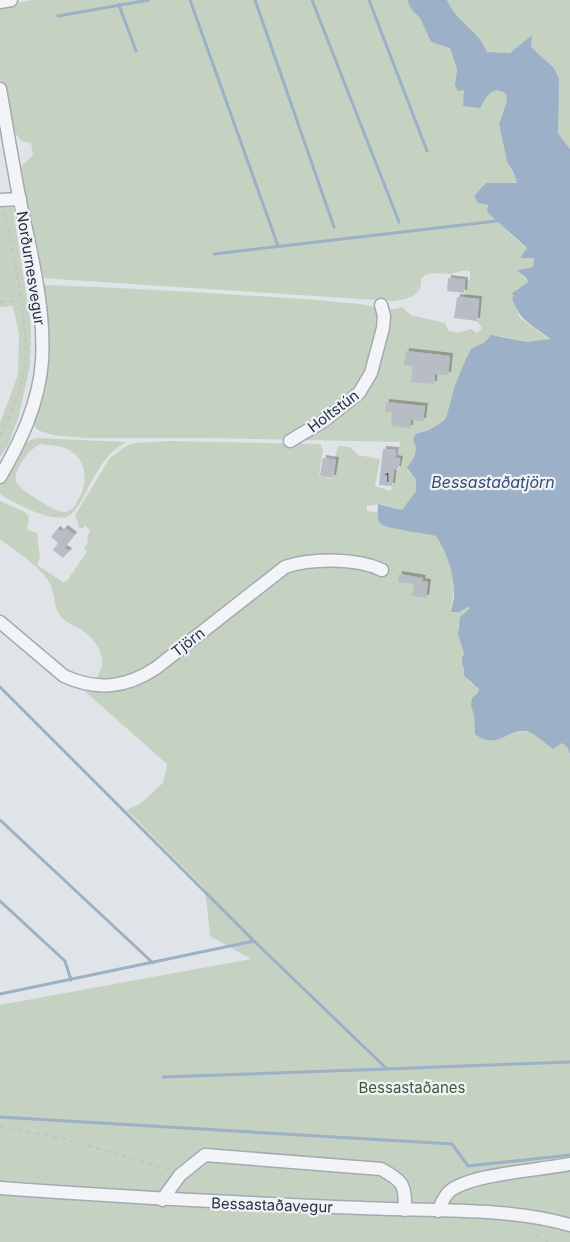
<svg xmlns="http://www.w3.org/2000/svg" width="570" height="1242" font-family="Inter,sans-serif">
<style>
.green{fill:#c5d2c1;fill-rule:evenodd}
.water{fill:#9cb0c7}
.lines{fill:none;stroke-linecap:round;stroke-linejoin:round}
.stream{stroke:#9cb0c7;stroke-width:3}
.building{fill:#b7bcc5;filter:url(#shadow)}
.minor-casing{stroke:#a5aab2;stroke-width:15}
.path{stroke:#bec1c7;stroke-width:1.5;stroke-dasharray:4.5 4.5;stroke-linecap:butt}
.minor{stroke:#f2f4f7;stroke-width:12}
.labels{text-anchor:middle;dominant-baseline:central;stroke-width:4.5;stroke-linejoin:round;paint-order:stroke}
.number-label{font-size:12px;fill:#4c5360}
.street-label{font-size:15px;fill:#29303f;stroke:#eff2f6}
.park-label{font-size:15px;fill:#3c5a37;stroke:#eff2f6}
.water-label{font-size:16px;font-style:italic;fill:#354e72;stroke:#eff2f6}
</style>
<defs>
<filter id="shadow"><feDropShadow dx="3" dy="-3" stdDeviation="0" flood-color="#0004"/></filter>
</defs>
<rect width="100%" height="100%" fill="#e0e3e8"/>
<g class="green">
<path d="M31 0H407L411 9 420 18 431 42 450 48 457 69 455 85 464 89 487 94C495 90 498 89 506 94L507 101 499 124 507 162 514 173 517 183H486L479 192 478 203 488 205 510 234 527 249 520 258H534L533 267 517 270 528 282 522 287 518 288 512 298 520 318 550 340 527 342 500 336 471 349 455 385 446 418 439 425 429 430 423 431 415 444 416 455 407 470 416 480V491L402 510 380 504 367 506V511L377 512 378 521 401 530 417 531 436 536C451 558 459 583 450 609L458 612 470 607V608C453 621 458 634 464 654L462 657V664L464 667 467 680 479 689C472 706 473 718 478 736 497 746 500 736 518 732 526 730 562 740 567 747 568 749 568 753 570 755V1242H0V1005L251 959 210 936 205 889 127 810 141 803 163 783 167 764 81 688 135 684 295 561 138 677 92 682C112 664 100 642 80 629 74 625 66 623 61 617 54 609 55 595 51 586 42 566 16 552 0 539V501L25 512 29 517 27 530 37 533 40 558 37 565 63 582 67 581 87 551 84 548 89 541 87 538 90 530 85 526 82 529 79 527 75 515 110 458 126 446 136 443 168 441 319 444 321 445 323 451 319 476 333 479C336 468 334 456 338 446L350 447 358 455 380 459 375 486 391 491 395 470H399L401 458 398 457 400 442 212 438H85L53 435 40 431 35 428 33 421 42 287 45 285C131 288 216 293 302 299 323 301 345 302 366 305 378 307 390 312 402 307L411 315 445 323 449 331 458 333 471 329 477 333 482 328 477 321 480 299 464 297 466 280H470V271C460 270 457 273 451 274 439 274 431 270 421 278 424 296 405 300 391 301L41 278 17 170 33 155 31 143 21 141 7 121 0 76V7Z"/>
<path d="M447 0H570V149L558 133V79L554 68 531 47V36L510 53 487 52C481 31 456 22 447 0Z"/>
<polygon points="12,203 31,326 30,366 19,415 8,445 0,457 0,423 18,375 19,334 13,306 0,307 0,206"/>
<path d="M36 438 127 442C93 457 85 511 66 517 50 522 14 503 0 494V483L24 443ZM40 444C48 445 59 445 67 449 87 457 89 484 78 500 75 506 72 511 65 512 57 513 17 489 16 481 13 469 30 449 40 444Z"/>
</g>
<path class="water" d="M407 0H447C456 22 480 31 487 52L510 53 532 35 531 47 554 68 559 79 558 133 570 149V755L567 747 562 743 553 749C546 744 537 735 529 732 508 726 498 752 475 734L474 715 471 706 472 698 478 693 479 689 464 676V668L462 664V657L464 654 458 634 460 617 470 608 469 607 459 612H451C451 606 455 599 454 593 454 572 447 553 436 536 425 533 385 529 380 523 376 519 378 510 378 504L402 510 416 491V480L407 468C414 459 419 451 413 439L416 434 429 430 441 423 446 418 455 385 466 359 471 349 485 342 491 335 527 342 550 339C533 325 519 321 512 298L514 295 511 294 528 282 526 278 517 270 533 267 534 258H520L527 248 487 212 488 205 478 203 474 196 486 183H517L514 173 507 162 499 124 507 101 506 94C492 84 486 97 480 108L463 106 464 90 458 91 455 85 457 69 450 48 431 42 420 18 411 9Z"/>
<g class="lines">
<g class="stream">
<polyline points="190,0 278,246"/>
<polyline points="255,0 334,227"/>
<polyline points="312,0 399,222"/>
<polyline points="369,0 427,151"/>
<polyline points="119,5 136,51"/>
<polyline points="58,16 149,0"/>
<polyline points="214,254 497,221"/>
<polyline points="0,687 254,941"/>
<polyline points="0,820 153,963"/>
<polyline points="0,901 65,961 71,980"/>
<polyline points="0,994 254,941 387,1069 570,1062"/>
<polyline points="163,1077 386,1069"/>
<polyline points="0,1117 452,1144 468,1166 570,1155"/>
</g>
</g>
<g class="building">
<polygon points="448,278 465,280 464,293 447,291"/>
<polygon points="457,297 479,299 477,321 454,318"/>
<polygon points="406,351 450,356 448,375 435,374 434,384 411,382 413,366 404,365"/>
<polygon points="386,402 425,406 423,421 411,420 410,428 391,426 392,412 385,412"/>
<polygon points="383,449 396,450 395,458 400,459 398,469 394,468 392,486 379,485"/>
<polygon points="323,458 336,460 333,478 320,476"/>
<polygon points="65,528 74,535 64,548 69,551 63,558 53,550 58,543 51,537 57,529 61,532"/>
<polygon points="399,574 423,578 422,581 428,582 426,598 412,596 414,584 398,582"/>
</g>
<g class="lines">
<g class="minor-casing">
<g id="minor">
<polyline points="0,2 11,0"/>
<path d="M0 89C7 128 13 167 21 206 32 257 45 309 42 361 39 403 21 441 0 477"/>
<polyline points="0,200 20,199"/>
<polyline points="290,441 325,420 359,393 371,373 383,328 384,316 381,305"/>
<path d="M0 622 64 676C97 691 126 688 156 668L285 567C311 558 357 558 382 570"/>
<path d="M0 1188C121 1197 241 1203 363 1208 426 1211 510 1207 570 1225"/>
<path d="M162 1200 180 1175 205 1155 381 1169C404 1182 405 1184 405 1210"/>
<path d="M438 1211C441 1204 444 1196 450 1191 471 1174 541 1170 570 1164"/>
</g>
</g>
<g class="path">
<polyline points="0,302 19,301"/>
<path d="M0 436C9 419 17 400 22 381 33 336 14 258 4 212"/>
<polyline points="0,1126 65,1139 171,1170"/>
<polyline points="536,1236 549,1242"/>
</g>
<use href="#minor" class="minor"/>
</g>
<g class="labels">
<g class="number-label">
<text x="387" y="477">1</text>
</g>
<g class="street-label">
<text transform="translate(31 268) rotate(81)">Norðurnesvegur</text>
<text transform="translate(333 411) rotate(-37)">Holtstún</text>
<text transform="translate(188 642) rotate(-38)">Tjörn</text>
<text transform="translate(272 1205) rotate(2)">Bessastaðavegur</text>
</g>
<g class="park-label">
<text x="412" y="1087">Bessastaðanes</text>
</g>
<g class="water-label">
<text x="493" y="482">Bessastaðatjörn</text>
</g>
</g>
</svg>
